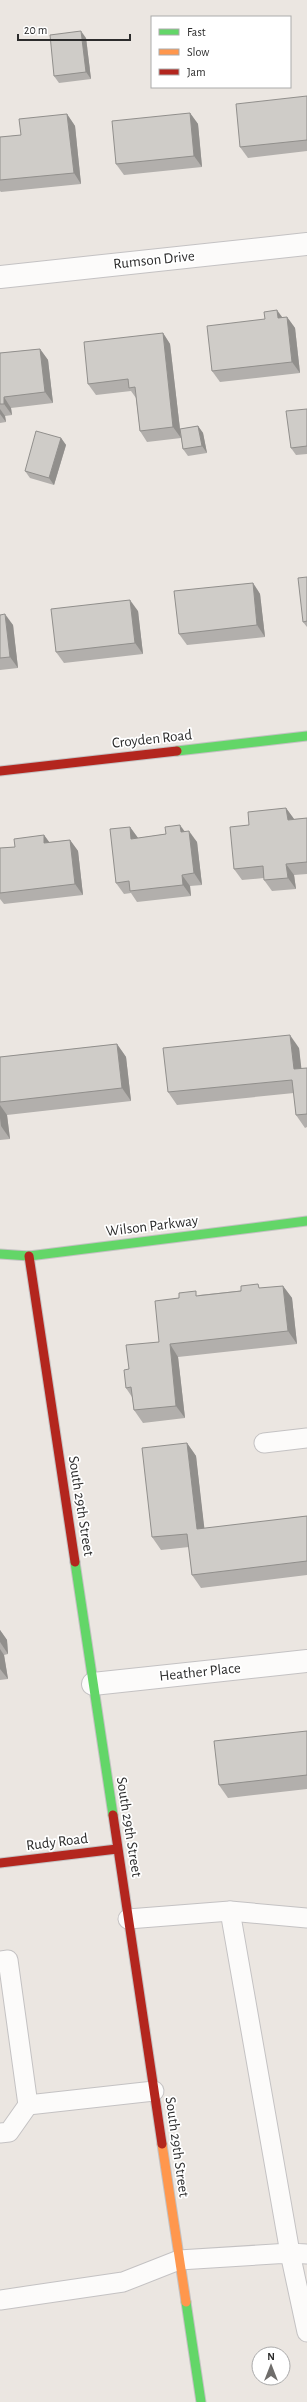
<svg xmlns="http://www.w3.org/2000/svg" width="307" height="2402" font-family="'Alegreya Sans',sans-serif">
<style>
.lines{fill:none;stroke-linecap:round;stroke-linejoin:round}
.lane-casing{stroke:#c4c2c3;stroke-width:21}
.street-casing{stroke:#c4c2c3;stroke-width:24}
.fast-casing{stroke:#c4c2c3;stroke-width:11}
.slow-casing{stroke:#c4c2c3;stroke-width:11}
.jam-casing{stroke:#c4c2c3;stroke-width:11}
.lane{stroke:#fcfbfa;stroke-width:19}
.street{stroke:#fcfbfa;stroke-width:22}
.fast{stroke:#63d668;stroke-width:9}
.slow{stroke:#ff974d;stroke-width:9}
.jam{stroke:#b3261e;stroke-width:9}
.wall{fill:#b2afac}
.shaded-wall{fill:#918f8c}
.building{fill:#cfccc8;stroke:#918f8c}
.labels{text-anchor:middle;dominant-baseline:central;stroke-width:3.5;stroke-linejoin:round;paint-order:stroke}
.street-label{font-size:15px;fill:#2c2c2c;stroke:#fff}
</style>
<rect width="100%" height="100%" fill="#ebe6e1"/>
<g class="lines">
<g class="lane-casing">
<g id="lane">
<polyline points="264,1443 307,1438"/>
<polyline points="230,1911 290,2253 307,2254"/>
<polyline points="128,1919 230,1911 307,1918"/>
<polyline points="0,1961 8,1960 28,2105 9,2132 0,2133"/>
<polyline points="28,2105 154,2091"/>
<polyline points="0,2300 123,2282 179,2260 290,2253 307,2332"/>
</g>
</g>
<g class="street-casing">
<g id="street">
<polyline points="0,277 307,244"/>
<polyline points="93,1684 307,1661"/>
</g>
</g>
<g class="fast-casing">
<g id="fast">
<polyline points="177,751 307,736"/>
<polyline points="0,1254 29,1256 307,1221"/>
<polyline points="75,1562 113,1815"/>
<polyline points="186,2302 201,2402"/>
</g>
</g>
<g class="slow-casing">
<polyline id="slow" points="162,2144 186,2302"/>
</g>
<g class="jam-casing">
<g id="jam">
<polyline points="0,771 177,751"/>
<polyline points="29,1256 75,1562"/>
<polyline points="113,1815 162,2144"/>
<polyline points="0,1863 117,1849"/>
</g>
</g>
<use href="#lane" class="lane"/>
<use href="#street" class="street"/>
<use href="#fast" class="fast"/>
<use href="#slow" class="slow"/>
<use href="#jam" class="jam"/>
</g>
<g class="wall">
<polygon points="86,38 91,79 59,83 54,76"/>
<polygon points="307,96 307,151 248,158 240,147"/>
<polygon points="190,113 198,124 202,167 124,175 116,164"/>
<polygon points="67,114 75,126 81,184 1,192 0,191 0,137 21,135"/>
<polygon points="283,317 287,317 295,328 300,373 220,382 212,371"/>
<polygon points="163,333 170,344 180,429 198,426 203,433 207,453 188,456 183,449 180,432 181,438 147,442 140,431 136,398 131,391 96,395 88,384"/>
<polygon points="40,349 48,360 53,403 11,408 12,415 5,416 6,422 0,423 0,353"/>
<polygon points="307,409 307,454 296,455 291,448"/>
<polygon points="61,438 66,445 54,485 30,478 25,471"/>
<polygon points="307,577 307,627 303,622"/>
<polygon points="253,583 260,594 265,637 187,645 179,634"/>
<polygon points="138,611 143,654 64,663 56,652"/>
<polygon points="0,615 13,625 18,668 0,670"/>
<polygon points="286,808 294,819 307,818 307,874 294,875 296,889 272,891 264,880 264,878 242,880 234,869 249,825"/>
<polygon points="130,827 138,838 185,831 197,842 202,885 190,886 191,896 137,902 131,893 124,894 116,883"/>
<polygon points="44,835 49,842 70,840 78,851 83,895 4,904 0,899 0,848 15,847"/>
<polygon points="117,1044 126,1057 131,1101 7,1115 10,1139 0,1140 0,1057"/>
<polygon points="299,1048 301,1069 307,1068 307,1127 305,1128 296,1115 294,1093 177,1105 168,1092"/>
<polygon points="283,1286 292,1298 297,1344 178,1357 185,1418 143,1423 134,1410 132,1397 126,1388 129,1369 159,1342 199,1295"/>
<polygon points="187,1443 196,1456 204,1529 307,1516 307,1575 201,1588 192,1575 189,1547 161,1550 152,1537"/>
<polygon points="0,1630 7,1640 8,1654 4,1655 8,1679 0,1680"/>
<polygon points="307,1731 307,1789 228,1798 219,1785"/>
</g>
<g class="shaded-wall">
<polygon points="81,31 86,38 91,79 86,72"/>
<polygon points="190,113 198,124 202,167 194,156"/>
<polygon points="67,114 75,126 81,184 74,173"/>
<polygon points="277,310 285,321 278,318"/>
<polygon points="287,317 295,328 300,373 292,362"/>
<polygon points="163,333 170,344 181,438 173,427"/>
<polygon points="40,349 48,360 53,403 45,392"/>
<polygon points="4,397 11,408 12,415 4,404"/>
<polygon points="0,409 5,416 6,422 0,414"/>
<polygon points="198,426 203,433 207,453 202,446"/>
<polygon points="61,438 66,445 54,485 49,478"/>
<polygon points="253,583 260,594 265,637 257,625"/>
<polygon points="130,600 138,611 143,654 135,643"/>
<polygon points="5,614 13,625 18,668 10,657"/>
<polygon points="286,808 294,819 288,820"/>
<polygon points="180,825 188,836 181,832"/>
<polygon points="130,827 138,838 131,839"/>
<polygon points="189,831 197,842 202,885 194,873"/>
<polygon points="44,835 52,846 44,843"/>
<polygon points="70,840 78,851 83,895 75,884"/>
<polygon points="286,864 294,875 296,889 288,878"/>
<polygon points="182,875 190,886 191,896 183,885"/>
<polygon points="290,1035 299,1048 303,1082 294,1069"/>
<polygon points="117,1044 126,1057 131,1101 122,1088"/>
<polygon points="0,1105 7,1115 10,1139 1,1126 0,1118"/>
<polygon points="283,1286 292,1298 297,1344 288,1331"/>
<polygon points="170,1344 178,1357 185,1418 176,1406"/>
<polygon points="187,1443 196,1456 206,1542 197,1529"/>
<polygon points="0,1630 7,1640 8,1654 0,1642"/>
<polygon points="0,1649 4,1655 8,1679 0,1669"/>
</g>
<g class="building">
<polygon points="81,31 86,72 54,76 50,35"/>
<polygon points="307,96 307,140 240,147 236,104"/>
<polygon points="190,113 194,156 116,164 112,121"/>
<polygon points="67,114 74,173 0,180 0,137 21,135 19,119"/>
<polygon points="277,310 278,318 287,317 292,362 212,371 207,326 265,319 264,312"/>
<polygon points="163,333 173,427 140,431 135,387 129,388 128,379 88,384 84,342"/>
<polygon points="40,349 45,392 4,397 4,404 0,404 0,353"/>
<polygon points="307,409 307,446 291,448 286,411"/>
<polygon points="198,426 202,446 183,449 180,429"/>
<polygon points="36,431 61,438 49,478 25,471"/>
<polygon points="307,577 307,621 303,622 298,578"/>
<polygon points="253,583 257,625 179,634 174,591"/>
<polygon points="130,600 135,643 56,652 51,609"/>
<polygon points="5,614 10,657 0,658 0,615"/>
<polygon points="286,808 288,820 307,818 307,862 286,864 288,878 264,880 263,866 234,869 230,827 249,825 248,812"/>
<polygon points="180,825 181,832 189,831 194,873 182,875 183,885 156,888 130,891 129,881 116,883 110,829 130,827 131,839 166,834 165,827"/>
<polygon points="44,835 44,843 70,840 75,884 0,893 0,848 15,847 14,839"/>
<polygon points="290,1035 294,1069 307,1068 307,1114 296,1115 292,1080 168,1092 163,1048"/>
<polygon points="117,1044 122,1088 0,1102 0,1057"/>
<polygon points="258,1284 259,1288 283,1286 288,1331 170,1344 176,1406 134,1410 131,1387 126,1388 124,1370 129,1369 126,1345 159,1342 155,1301 179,1298 179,1293 196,1291 196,1296 241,1291 241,1286"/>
<polygon points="187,1443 197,1529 307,1516 307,1561 192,1575 187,1534 152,1537 142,1448"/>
<polygon points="307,1731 307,1775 219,1785 214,1741"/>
</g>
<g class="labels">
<g class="street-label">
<text transform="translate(154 260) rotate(-6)">Rumson Drive</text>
<text transform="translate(152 739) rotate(-6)">Croyden Road</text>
<text transform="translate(152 1226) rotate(-7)">Wilson Parkway</text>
<text transform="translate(81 1506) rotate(81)">South 29th Street</text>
<text transform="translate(200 1672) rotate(-6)">Heather Place</text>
<text transform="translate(129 1827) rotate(81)">South 29th Street</text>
<text transform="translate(57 1842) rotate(-7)">Rudy Road</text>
<text transform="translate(177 2147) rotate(82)">South 29th Street</text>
</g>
</g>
<rect x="151" y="16" width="140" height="72" fill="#ffffff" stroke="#ababab"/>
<rect x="159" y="29" width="20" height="6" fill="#63d668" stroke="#ababab"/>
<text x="187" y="36" font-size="12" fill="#2c2c2c">Fast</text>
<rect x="159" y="49" width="20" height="6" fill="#ff974d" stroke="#ababab"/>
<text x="187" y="56" font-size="12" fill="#2c2c2c">Slow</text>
<rect x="159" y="69" width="20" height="6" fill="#b3261e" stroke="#ababab"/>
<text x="187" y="76" font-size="12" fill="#2c2c2c">Jam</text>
<g transform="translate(271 2366)"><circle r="19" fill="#ffffff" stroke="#ababab"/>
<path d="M0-3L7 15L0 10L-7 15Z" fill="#6f6d6b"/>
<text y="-6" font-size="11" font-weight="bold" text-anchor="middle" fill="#2c2c2c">N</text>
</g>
<path d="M18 34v6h112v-6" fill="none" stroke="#2c2c2c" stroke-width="2"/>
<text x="24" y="34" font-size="12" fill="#2c2c2c" stroke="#ffffff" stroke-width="3" paint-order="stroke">20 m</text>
</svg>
